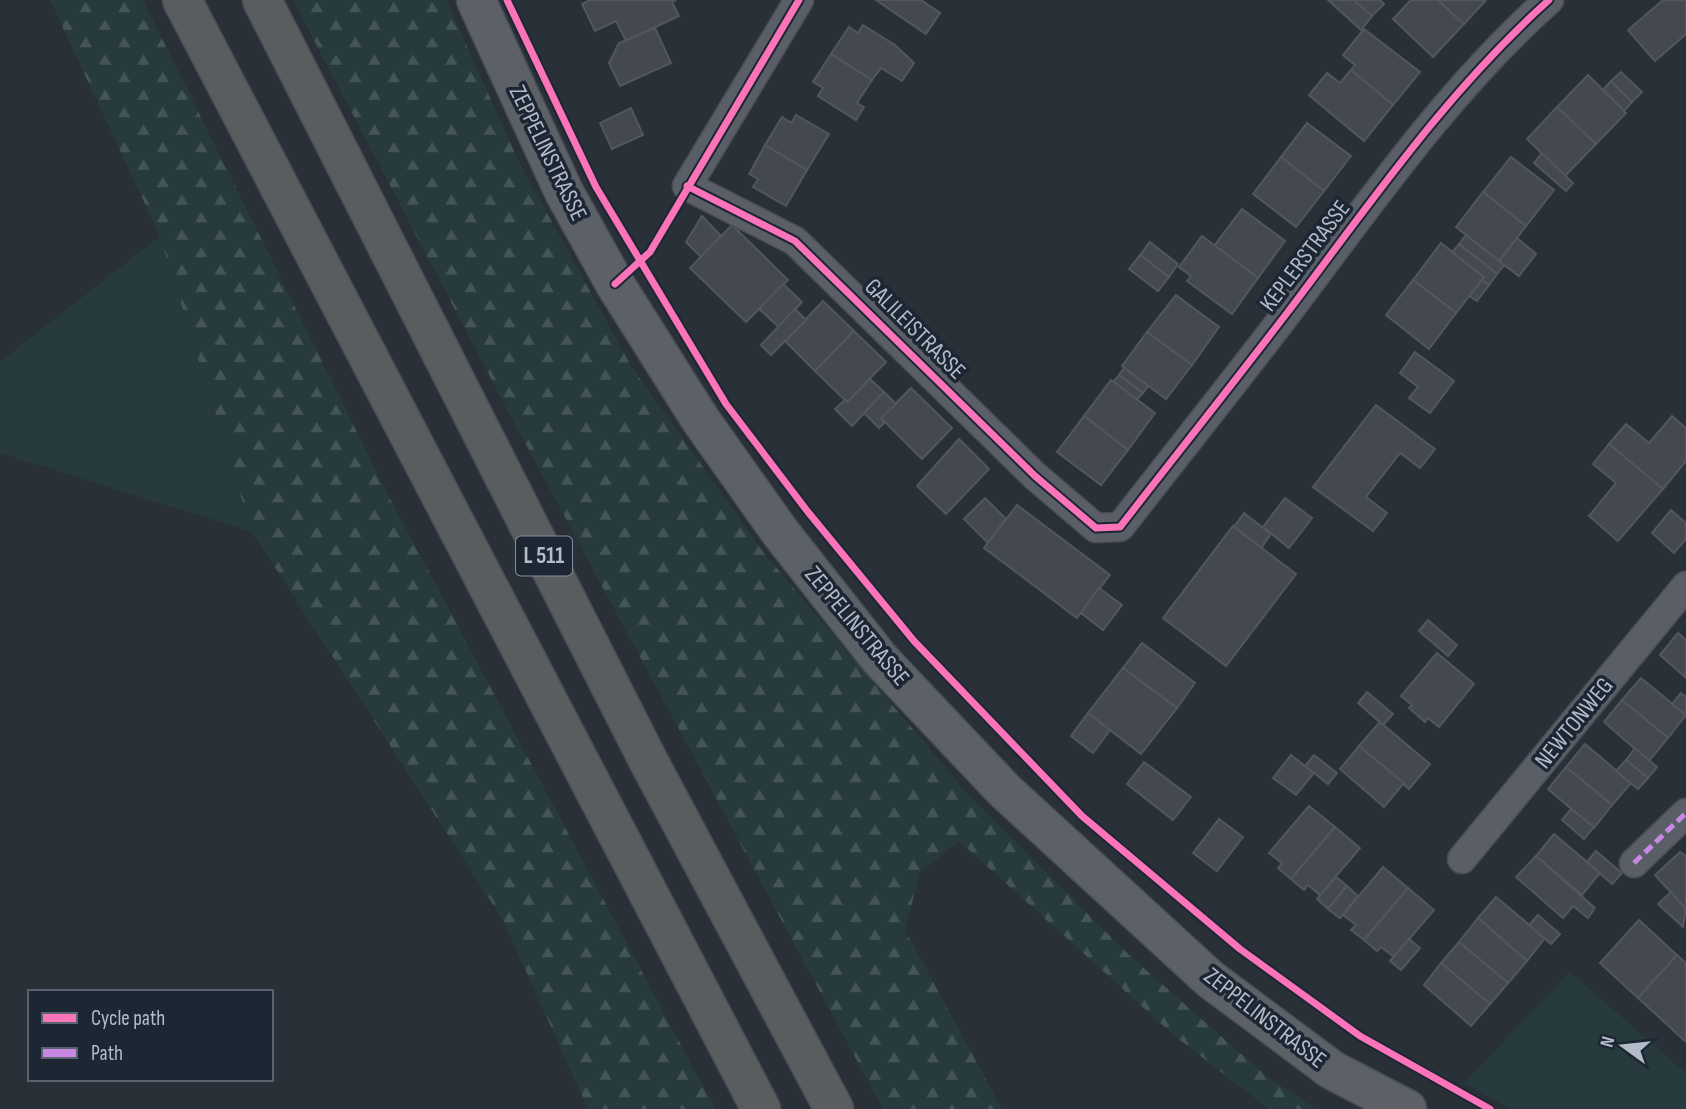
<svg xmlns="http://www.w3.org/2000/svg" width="1686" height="1109" font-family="'Sofia Sans Condensed',sans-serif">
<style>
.green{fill:#273a3e}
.forest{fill:url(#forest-firs)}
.building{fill:#444950;stroke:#52575f;stroke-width:2}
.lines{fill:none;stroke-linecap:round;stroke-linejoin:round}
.street-casing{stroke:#484c53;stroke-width:31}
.primary-casing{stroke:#484c55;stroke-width:41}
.highway-casing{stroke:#474c53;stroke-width:41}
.street{stroke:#5a5e66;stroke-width:28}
.primary{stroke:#5c6168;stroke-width:38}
.highway{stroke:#5a5d60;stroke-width:38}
.quiet{stroke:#c787e3;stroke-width:5;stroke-dasharray:10 5;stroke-linecap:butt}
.cycleway-casing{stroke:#1d2633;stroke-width:11}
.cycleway{stroke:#fb73b8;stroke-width:7}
.labels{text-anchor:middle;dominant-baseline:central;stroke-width:7;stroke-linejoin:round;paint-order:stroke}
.shield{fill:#1d2633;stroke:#878f9c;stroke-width:2}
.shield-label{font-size:23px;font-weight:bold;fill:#b4bcc9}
.street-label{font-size:24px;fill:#b4bcc9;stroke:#1d2633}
</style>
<defs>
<pattern id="forest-firs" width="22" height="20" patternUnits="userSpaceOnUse" patternTransform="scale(1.75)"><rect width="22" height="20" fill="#273a3e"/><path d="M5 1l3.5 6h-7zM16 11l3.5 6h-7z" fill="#445559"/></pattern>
</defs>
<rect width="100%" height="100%" fill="#2a3038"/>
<g class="green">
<polygon points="160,236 252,532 0,453 0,362"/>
<polygon points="1570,972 1686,1073 1686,1109 1511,1109 1464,1083"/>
</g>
<g class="forest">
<polygon points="50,0 143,0 390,499 715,1109 588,1109 503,920 252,532 160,236"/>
<polygon points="293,0 446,0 520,164 630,364 763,552 965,791 1129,955 1266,1076 1316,1109 1269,1109 1176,1037 959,841 920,872 905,930 1002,1109 883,1109 508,411"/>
</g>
<g class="building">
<polygon points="590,0 676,0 672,2 679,16 626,41 616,21 595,31 582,4"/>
<polygon points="876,0 921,0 940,13 926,34"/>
<polygon points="1328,0 1354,0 1372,16 1361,30"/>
<polygon points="1354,0 1380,0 1384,4 1372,16"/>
<polygon points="1411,0 1438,0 1464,24 1433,57 1393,19"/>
<polygon points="1438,0 1486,0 1464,24"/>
<polygon points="1663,0 1686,0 1686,34 1655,61 1628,30"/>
<polygon points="863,25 895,45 914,63 902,81 881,68 872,80 831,54 849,27 858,33"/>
<polygon points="655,28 671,63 620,86 609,63 619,43"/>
<polygon points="1364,29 1420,72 1393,105 1351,70 1355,65 1343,55"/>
<polygon points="831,54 872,80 857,103 864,107 856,120 818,96 823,88 813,82"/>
<polygon points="1351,70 1393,105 1364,141 1309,95 1327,73 1340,83"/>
<polygon points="1621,72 1642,92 1632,102 1611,81"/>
<polygon points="1588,75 1626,113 1596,144 1557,107"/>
<polygon points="1611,81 1632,102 1624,111 1603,90"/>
<polygon points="1557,107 1596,144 1565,176 1527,139"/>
<polygon points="631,108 643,135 612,149 600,123"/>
<polygon points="796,115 829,134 807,170 765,145 782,117 791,123"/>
<polygon points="1307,123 1351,156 1324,191 1281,157"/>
<polygon points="765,145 807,170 786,206 753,187 758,179 749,174"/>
<polygon points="1542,153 1573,183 1566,191 1534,163"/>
<polygon points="1281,157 1324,191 1296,227 1253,194"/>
<polygon points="1511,157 1554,190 1526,226 1483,192"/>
<polygon points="1483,192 1526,226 1499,261 1456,227"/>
<polygon points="1242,209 1285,241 1258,278 1214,246"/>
<polygon points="702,216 721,236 701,257 686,242"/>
<polygon points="732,225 788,280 746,322 690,268"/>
<polygon points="1466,235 1504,265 1497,274 1459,244"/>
<polygon points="1202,236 1258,278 1232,314 1187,281 1191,276 1179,267"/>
<polygon points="1517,238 1536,254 1519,276 1499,261"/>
<polygon points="1150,242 1178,264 1169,277 1140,255"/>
<polygon points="1441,243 1484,277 1456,313 1413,280"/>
<polygon points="1459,244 1497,274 1489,285 1482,280 1484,277 1452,252"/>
<polygon points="1140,255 1169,277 1158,291 1129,269"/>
<polygon points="1413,280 1456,313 1429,349 1386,315"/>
<polygon points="1482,280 1489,285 1477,301 1469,296"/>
<polygon points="783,284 802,302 779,327 759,309"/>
<polygon points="1176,295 1219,327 1192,365 1147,332"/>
<polygon points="823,301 854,331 815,371 785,341"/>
<polygon points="795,309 806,320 771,355 761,345"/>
<polygon points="854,331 886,362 847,402 815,371"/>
<polygon points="1147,332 1192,365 1166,399 1122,366"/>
<polygon points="1415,352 1454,381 1430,413 1409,398 1418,387 1400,373"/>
<polygon points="1124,368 1148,386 1143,393 1119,375"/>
<polygon points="1119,375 1143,393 1137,400 1113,382"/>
<polygon points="870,379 884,392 852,426 835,409 845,400 847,402"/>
<polygon points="1111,380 1155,413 1128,450 1084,416"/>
<polygon points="911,388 952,428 922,459 881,418"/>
<polygon points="884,392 896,404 881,418 885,422 879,428 864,413"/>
<polygon points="1376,405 1435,449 1420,468 1400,453 1366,497 1387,513 1373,531 1313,487"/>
<polygon points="1084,416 1128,450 1101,485 1057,452"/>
<polygon points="1672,416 1686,428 1686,461 1663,489 1609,444 1626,424 1649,443"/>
<polygon points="959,439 989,469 946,514 917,486"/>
<polygon points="1609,444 1663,489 1618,541 1589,516 1616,483 1593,464"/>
<polygon points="985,498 1006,519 988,543 964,519"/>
<polygon points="1285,498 1312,518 1289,548 1263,527"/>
<polygon points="1017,505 1110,575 1077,618 984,548"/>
<polygon points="1671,510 1686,523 1686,539 1674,553 1652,533"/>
<polygon points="1244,513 1271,534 1261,548 1234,527"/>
<polygon points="1233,526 1296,574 1226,666 1163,618"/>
<polygon points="1099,588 1122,605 1103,630 1081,613"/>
<polygon points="1428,620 1457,645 1448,656 1419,631"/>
<polygon points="1678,633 1686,640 1686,678 1660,655"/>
<polygon points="1142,643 1195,683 1177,708 1123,668"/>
<polygon points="1437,653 1474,684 1439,727 1428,718 1425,722 1409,708 1412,705 1401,696"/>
<polygon points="1123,668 1177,708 1141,754 1088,713"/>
<polygon points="1641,678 1686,715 1668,738 1622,700"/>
<polygon points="1367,692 1393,714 1383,725 1358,703"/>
<polygon points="1681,693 1686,697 1686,715 1672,704"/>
<polygon points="1622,700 1668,738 1649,761 1604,722"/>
<polygon points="1088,713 1110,730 1093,753 1071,736"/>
<polygon points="1380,722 1430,764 1409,789 1359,746"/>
<polygon points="1585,744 1631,783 1612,805 1566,767"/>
<polygon points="1359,746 1404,783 1384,807 1340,769"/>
<polygon points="1635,748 1657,767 1648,778 1626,760"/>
<polygon points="1291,755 1314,773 1296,795 1273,778"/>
<polygon points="1314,755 1337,773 1328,784 1305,766"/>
<polygon points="1626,760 1648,778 1638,789 1616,771"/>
<polygon points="1144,762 1191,797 1173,820 1127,784"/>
<polygon points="1566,767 1612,805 1594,828 1548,789"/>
<polygon points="1309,806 1335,827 1291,879 1278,868 1282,863 1269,853"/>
<polygon points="1571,809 1594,827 1584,839 1562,820"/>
<polygon points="1219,819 1243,837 1217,871 1193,853"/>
<polygon points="1335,827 1360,848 1320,895 1308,885 1304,890 1291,879"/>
<polygon points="1554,834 1600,873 1582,895 1536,856"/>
<polygon points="1596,851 1622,873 1612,884 1587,862"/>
<polygon points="1680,852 1686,856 1686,909 1655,875"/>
<polygon points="1536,856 1595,908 1588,918 1573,906 1563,918 1516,877"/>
<polygon points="1383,867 1408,888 1364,940 1351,930 1356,925 1343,915"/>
<polygon points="1336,877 1347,886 1328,909 1317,899"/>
<polygon points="1347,886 1358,896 1340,918 1328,909"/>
<polygon points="1408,888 1434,910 1394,957 1381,947 1377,951 1364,940"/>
<polygon points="1671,892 1686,909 1683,927 1658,904"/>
<polygon points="1496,897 1545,938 1527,961 1478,918"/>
<polygon points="1538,915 1560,934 1551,944 1529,925"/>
<polygon points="1478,918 1527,961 1508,983 1459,942"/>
<polygon points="1639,920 1677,955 1638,998 1600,963"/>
<polygon points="1409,939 1420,948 1401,970 1390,961"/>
<polygon points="1459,942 1508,983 1490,1004 1441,963"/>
<polygon points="1677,955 1686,963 1686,1042 1638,998"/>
<polygon points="1441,963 1490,1004 1471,1026 1424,985"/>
</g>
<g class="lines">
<g class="street-casing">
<g id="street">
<path d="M799 0 687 186 795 241 1035 476 1096 528 1120 527C1176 455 1232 385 1287 313 1369 205 1447 91 1549 0"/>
<polyline points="1462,859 1686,586"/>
<polyline points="1634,863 1686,813"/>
</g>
</g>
<g class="primary-casing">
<polyline id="primary" points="476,0 564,192 615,284 700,419 780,532 880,659 1004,790 1210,979 1332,1070 1407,1109"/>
</g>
<g class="highway-casing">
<g id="highway">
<polyline points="182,0 761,1109"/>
<polyline points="262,0 650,764 834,1109"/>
</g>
</g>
<use href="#street" class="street"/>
<use href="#primary" class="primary"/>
<use href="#highway" class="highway"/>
<polyline class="quiet" points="1634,863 1686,813"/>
<g class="cycleway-casing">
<g id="cycleway">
<polyline points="507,0 596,187 726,404 808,512 914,641 1082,816 1240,949 1360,1036 1490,1109"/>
<path d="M687 186 795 241 1035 476 1096 528 1120 527C1176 455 1232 385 1287 313 1369 205 1447 91 1549 0"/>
<polyline points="615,284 650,252 799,0"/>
</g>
</g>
<use href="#cycleway" class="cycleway"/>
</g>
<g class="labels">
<rect class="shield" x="516" y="536.5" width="56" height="39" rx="5"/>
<g class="shield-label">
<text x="544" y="556">L 511</text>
</g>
<g class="street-label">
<text transform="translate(548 153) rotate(64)">ZEPPELINSTRASSE</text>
<text transform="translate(1305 256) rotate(-53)">KEPLERSTRASSE</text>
<text transform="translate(915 329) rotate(45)">GALILEISTRASSE</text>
<text transform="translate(857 626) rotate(50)">ZEPPELINSTRASSE</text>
<text transform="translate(1574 723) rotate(-51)">NEWTONWEG</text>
<text transform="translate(1265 1018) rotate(38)">ZEPPELINSTRASSE</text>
</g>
</g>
<rect x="28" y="990" width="245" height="91" fill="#1d2633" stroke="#59626f" stroke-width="2"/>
<rect x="42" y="1013" width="35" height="10" fill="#fb73b8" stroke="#59626f" stroke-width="2"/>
<text x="91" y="1025" font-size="21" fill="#b4bcc9">Cycle path</text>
<rect x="42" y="1048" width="35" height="10" fill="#c787e3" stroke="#59626f" stroke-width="2"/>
<text x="91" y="1060" font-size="21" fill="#b4bcc9">Path</text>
<g transform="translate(1623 1046) rotate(285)" stroke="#1d2633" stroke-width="5" paint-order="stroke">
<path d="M0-5L12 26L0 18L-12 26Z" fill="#b4bcc9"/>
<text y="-10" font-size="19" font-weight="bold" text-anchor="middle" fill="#b4bcc9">N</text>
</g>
</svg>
